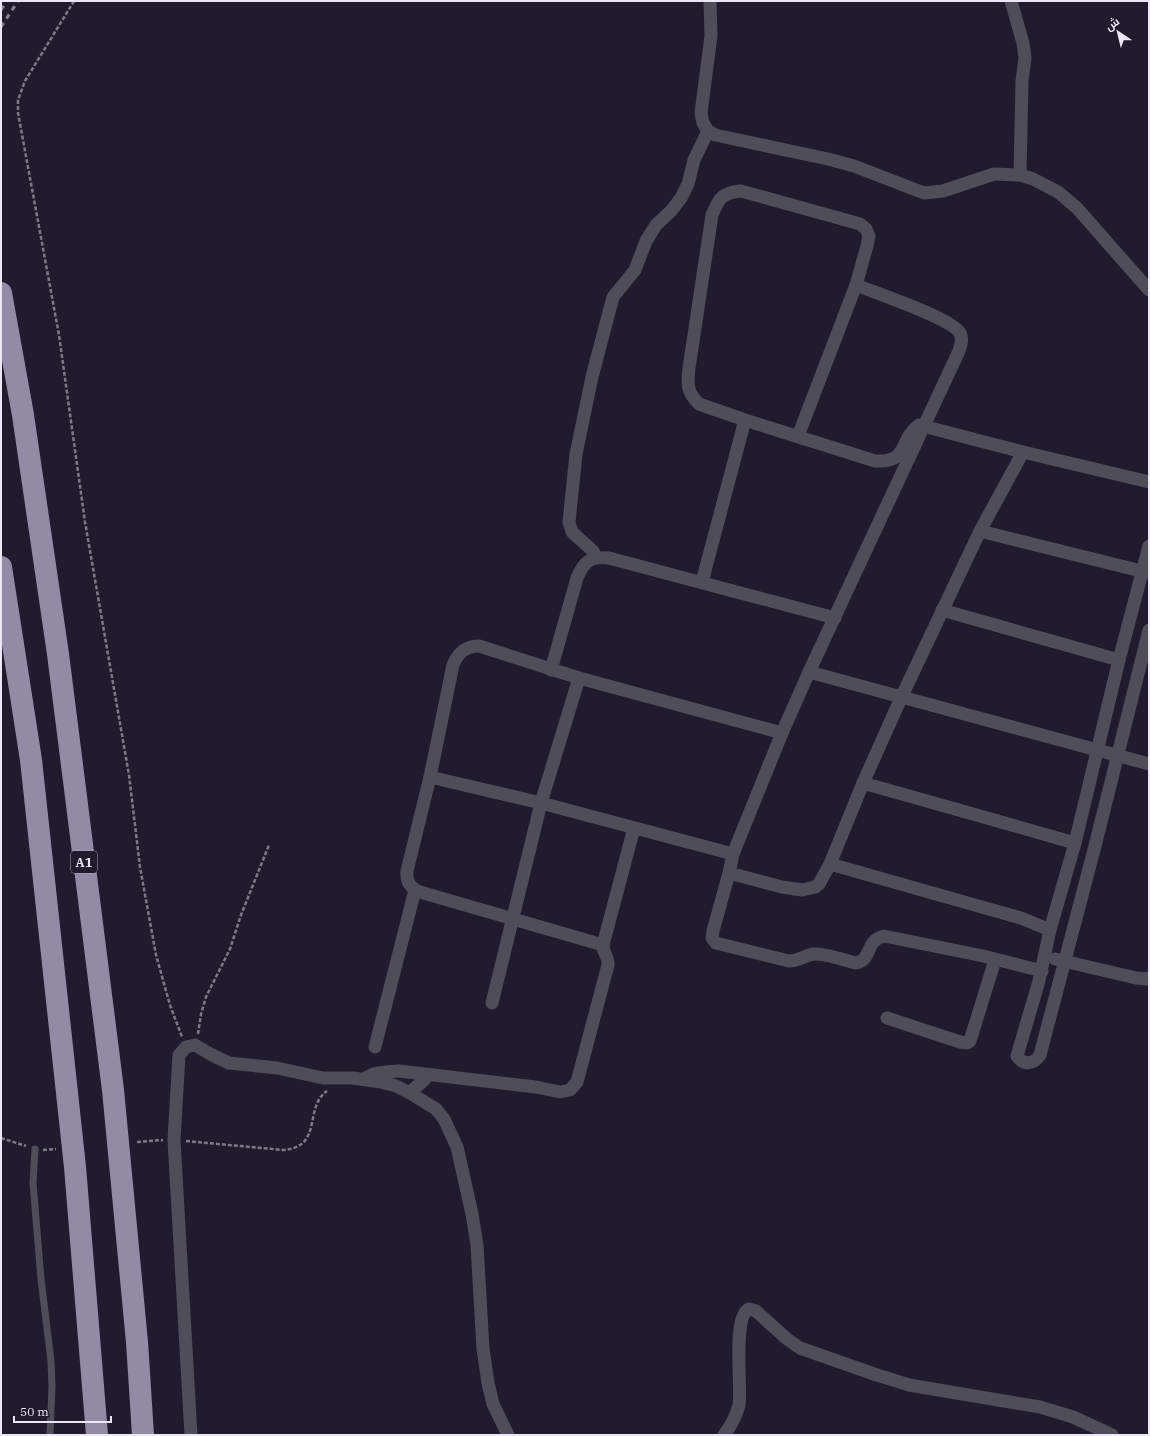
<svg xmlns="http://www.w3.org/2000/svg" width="1150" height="1436" font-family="'IBM Plex Serif',Cairo,serif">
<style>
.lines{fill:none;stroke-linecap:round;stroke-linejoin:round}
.path{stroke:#7e798a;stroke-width:2.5;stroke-dasharray:4 2;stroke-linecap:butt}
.service{stroke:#4f4d57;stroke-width:7}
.minor{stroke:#4f4d57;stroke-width:13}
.motorway{stroke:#928ba5;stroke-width:22}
.rail{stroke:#868192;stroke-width:3;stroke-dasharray:5 5;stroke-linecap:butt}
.labels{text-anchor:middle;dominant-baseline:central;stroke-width:3;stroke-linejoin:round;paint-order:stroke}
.shield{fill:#211b2f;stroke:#aeaaba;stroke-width:1}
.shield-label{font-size:13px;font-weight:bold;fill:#ebe7f6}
</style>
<rect width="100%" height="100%" fill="#211b2f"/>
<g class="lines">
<g class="path">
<polyline points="74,1 25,81 18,100 18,113 59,335 85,522 129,775 140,867 156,955 170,1005 182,1037"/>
<polyline points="198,1034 201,1014 206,997 230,949 241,915 269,845"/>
<polyline points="1,1138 26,1146"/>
<path d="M186 1141 283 1150C324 1147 303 1108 327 1091"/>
<polyline points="137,1142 163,1140"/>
<polyline points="43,1150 56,1149"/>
</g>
<polyline class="service" points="35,1149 33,1183 41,1279 51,1361 52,1386 50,1435"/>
<g class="minor">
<polyline points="710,1 711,36 701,113 703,123 708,131 715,135 828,159 854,166 924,193 943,191 994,174 1020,175 1033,179 1058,192 1077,208 1149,290"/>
<polyline points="1011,1 1023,43 1025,58 1022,81 1020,175"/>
<path d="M856 285C876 293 951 318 960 333 963 339 961 345 959 351L809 672 782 733 733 854 729 873 782 887 802 890 815 887 819 884 830 864 863 783 901 698 980 531 1023 452"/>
<path d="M798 436 856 285 867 246 869 236 866 229 860 224 741 191C722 193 719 198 712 215L689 368C687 385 687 392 699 404L745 420 875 461C910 463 898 440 919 425L1023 452 1149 482"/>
<polyline points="980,531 1149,573"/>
<path d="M1149 546 1119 660 1075 843 1050 930 1039 981 1017 1056C1024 1066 1034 1064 1040 1055L1094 850 1149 630"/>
<polyline points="596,558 593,551 572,532 569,522 576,454 592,377 613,297 635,270 646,241 656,225 671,211 681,198 688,184 694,160 708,131"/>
<polyline points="702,582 745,420"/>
<polyline points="942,610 1119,660"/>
<path d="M551 670 577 578C584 561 591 556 609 558L835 618"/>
<polyline points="809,672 1149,764"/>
<polyline points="430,777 541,803 733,854"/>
<polyline points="863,783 1075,843"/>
<polyline points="830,864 1021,918 1050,930"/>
<path d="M729 873 713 931 712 938 716 943 789 961C800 961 804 955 814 954 825 953 844 960 855 963 873 961 864 941 884 936L983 956 1042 971"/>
<path d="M603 945 420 892C410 888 406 882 407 871L430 777 453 665C458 653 465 646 479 646L579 678 782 733"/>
<polyline points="1055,959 1136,978 1146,979 1149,978"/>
<polyline points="492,1003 541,803 579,678"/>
<polyline points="887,1018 960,1042 967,1043 970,1041 995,960"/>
<polyline points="375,1047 415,890"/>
<path d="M365 1079C374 1071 388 1072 399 1071L536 1087 560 1092 570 1090 577 1082 608 965C609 957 603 953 603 945L634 828"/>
<path d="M410 1093C415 1086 423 1083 428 1075"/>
<polyline points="191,1435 174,1140 179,1055 186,1047 195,1045 212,1055 229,1063 277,1068 323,1078 353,1078 381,1082 396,1086 410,1093 436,1109 444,1119 457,1147 472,1214 477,1245 483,1349 488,1383 493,1404 508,1435"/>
<path d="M724 1435C731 1426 736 1416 739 1405 742 1387 732 1317 749 1309L756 1311 787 1339 800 1348 874 1374 909 1385 1040 1407 1073 1417 1112 1435"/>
</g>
<g class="motorway">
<polyline points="1,293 23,415 58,654 113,1090 137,1342 143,1435"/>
<polyline points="1,567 31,760 75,1167 97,1435"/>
</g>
<g class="rail">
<polyline points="1,10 7,1"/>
<polyline points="1,27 18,1"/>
</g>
</g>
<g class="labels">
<rect class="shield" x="71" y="851" width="26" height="22" rx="3"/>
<g class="shield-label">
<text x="84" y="862">A1</text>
</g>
</g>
<rect width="1150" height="1436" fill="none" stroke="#ebe7f6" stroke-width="4"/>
<g transform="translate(1118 32) rotate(325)" stroke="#211b2f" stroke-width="3" paint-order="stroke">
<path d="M0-3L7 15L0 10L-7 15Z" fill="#ebe7f6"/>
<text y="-6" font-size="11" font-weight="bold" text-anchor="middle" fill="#ebe7f6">ش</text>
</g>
<path d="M14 1416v6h97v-6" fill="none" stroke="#ebe7f6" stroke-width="2"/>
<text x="20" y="1416" font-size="12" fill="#ebe7f6" stroke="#211b2f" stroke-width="3" paint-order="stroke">50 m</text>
</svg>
